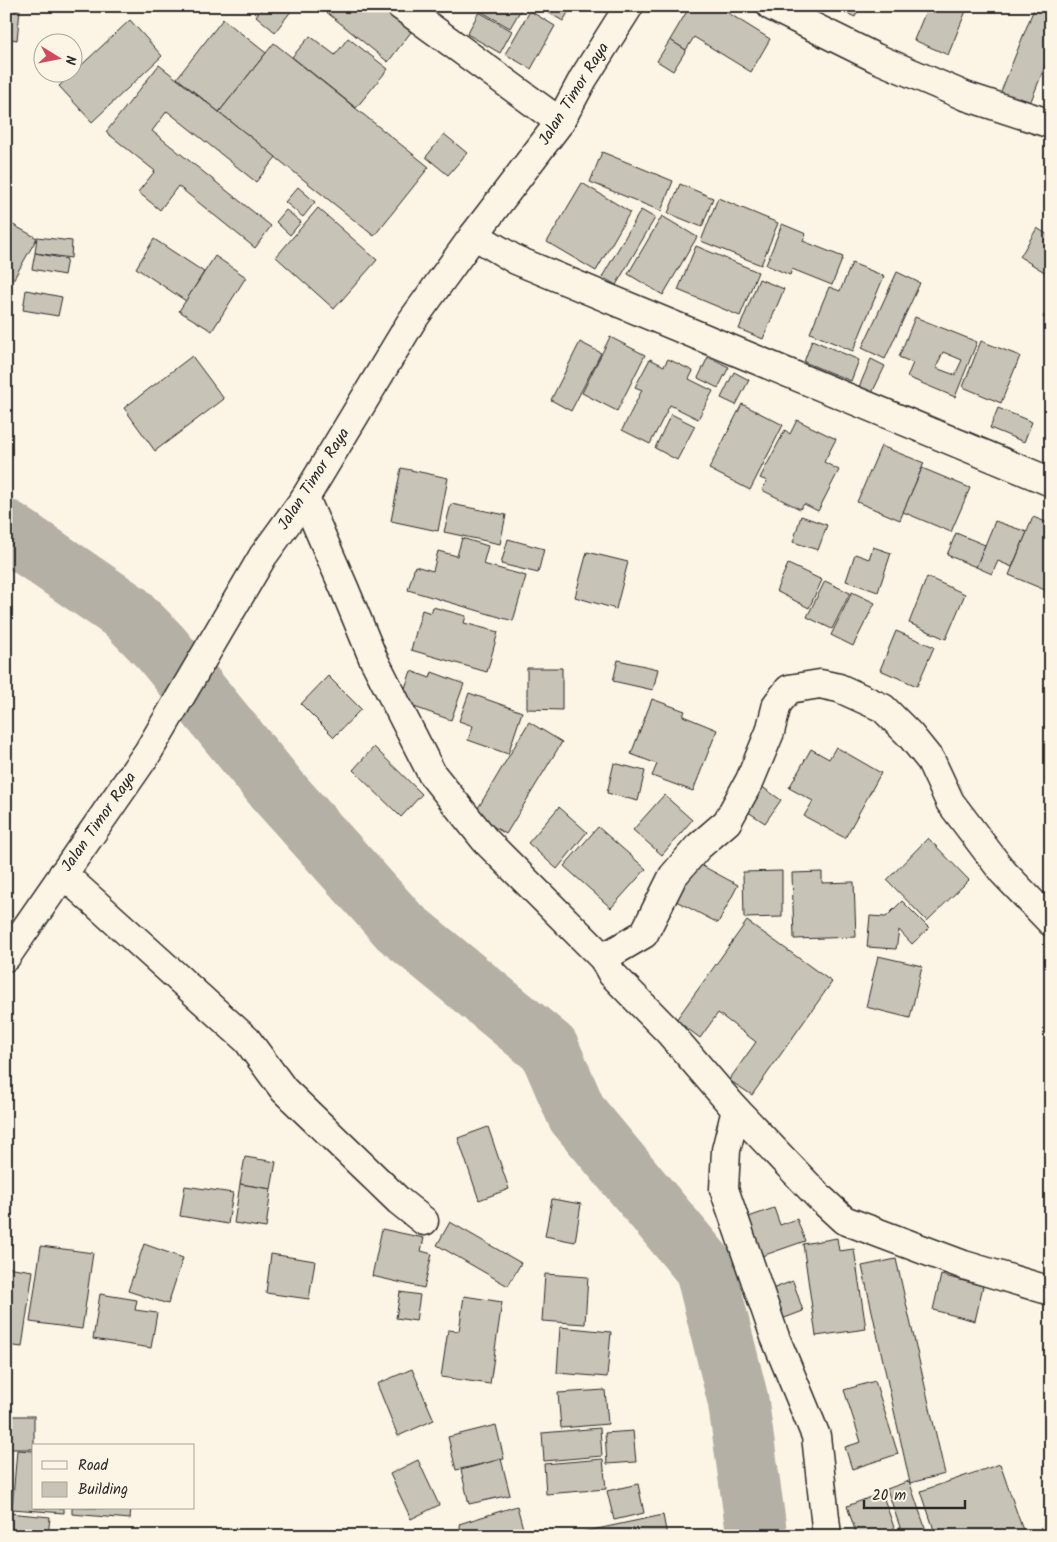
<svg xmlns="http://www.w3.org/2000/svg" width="1057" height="1542" font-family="Kalam,sans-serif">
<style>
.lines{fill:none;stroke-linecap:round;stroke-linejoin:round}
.river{stroke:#b4b0a5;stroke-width:61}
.building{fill:#c8c3b7;stroke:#2b2b2b;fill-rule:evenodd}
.minor-casing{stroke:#2b2b2b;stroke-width:31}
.highway-casing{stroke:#2b2b2b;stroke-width:31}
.minor{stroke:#fcf5e5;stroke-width:28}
.highway{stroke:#fcf5e5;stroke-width:28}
.labels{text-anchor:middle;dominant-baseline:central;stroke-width:5;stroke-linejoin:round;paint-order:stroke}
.street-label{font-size:16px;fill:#2b2b2b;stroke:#fcf5e5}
</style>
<rect width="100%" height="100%" fill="#fcf5e5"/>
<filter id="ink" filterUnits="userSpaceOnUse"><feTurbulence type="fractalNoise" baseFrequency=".02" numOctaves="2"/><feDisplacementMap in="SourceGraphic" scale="10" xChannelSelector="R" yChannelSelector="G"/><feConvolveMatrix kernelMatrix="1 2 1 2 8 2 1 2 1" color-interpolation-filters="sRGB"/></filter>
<g filter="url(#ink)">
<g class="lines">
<polyline class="river" points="6,530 127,613 161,648 279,792 399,926 549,1049 577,1114 705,1268 738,1400 757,1536"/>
</g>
<g class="building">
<polygon points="264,6 295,6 275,32 256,16"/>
<polygon points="319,6 380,6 411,32 388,62"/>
<polygon points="428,6 440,6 436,12"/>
<polygon points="478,6 523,6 510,28 477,9"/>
<polygon points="537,6 572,6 563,21"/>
<polygon points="690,6 717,6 770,39 751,72 694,37 686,50 670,40"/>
<polygon points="831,6 860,6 855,17"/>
<polygon points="928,6 968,6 948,55 914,40"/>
<polygon points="1035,6 1051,6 1051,51 1029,106 1000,94"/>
<polygon points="6,8 20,10 17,40 6,38"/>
<polygon points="530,11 555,26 531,69 505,54"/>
<polygon points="479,12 512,31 500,53 467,34"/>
<polygon points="223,19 266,53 219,112 177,78"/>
<polygon points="130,20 162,56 92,122 59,86"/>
<polygon points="310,36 335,55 348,38 388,69 356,108 292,57"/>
<polygon points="670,40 686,50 673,71 657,61"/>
<polygon points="274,43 429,167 374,236 219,112"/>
<polygon points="159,65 276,157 256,182 167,111 152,131 271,226 255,248 178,186 160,210 138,192 155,171 106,132"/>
<polygon points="444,134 467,153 448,175 426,157"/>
<polygon points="602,152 673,181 661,211 590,182"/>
<polygon points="582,183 630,212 596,271 547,242"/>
<polygon points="680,184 713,198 702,227 668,213"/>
<polygon points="298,187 315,202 303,217 285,202"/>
<polygon points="718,198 778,223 761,265 701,241"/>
<polygon points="318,208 377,260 334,309 276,257"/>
<polygon points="286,210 301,222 290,235 276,222"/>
<polygon points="641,210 655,218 616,285 602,277"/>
<polygon points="662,216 697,237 663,295 628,274"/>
<polygon points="6,221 37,238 13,280 6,276"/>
<polygon points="782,224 806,234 803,241 843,257 832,285 792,269 790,275 766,265"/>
<polygon points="1037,228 1051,237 1051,276 1020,257"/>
<polygon points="37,237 72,241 71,258 35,253"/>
<polygon points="154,239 204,272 186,301 136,268"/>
<polygon points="696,246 758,272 740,316 678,290"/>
<polygon points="35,253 67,259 64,275 32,269"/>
<polygon points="215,256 246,277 212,331 179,311"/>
<polygon points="852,263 884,276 853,351 810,333 829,287 840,291"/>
<polygon points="897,272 920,283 885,359 862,348"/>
<polygon points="759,279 784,289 763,339 739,329"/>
<polygon points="26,290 62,297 58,316 23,310"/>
<polygon points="1051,305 1051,322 1043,317"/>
<path d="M915 317 977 342 955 397 907 377 913 363 899 357ZM943 352 962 360 955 375 936 368Z"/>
<polygon points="610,337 645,355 617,411 582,393"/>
<polygon points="812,340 859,360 851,381 804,362"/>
<polygon points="981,341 1020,356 1001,403 963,387"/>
<polygon points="580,342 601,353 571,411 551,400"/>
<polygon points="192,356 224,399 155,451 124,408"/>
<polygon points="708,357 729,367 718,388 698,378"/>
<polygon points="650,359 664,366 668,359 693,371 689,379 713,391 698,419 670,405 650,444 622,430 642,390 635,387"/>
<polygon points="871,359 885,366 872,393 859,387"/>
<polygon points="734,372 749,380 736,405 721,398"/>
<polygon points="742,404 783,425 750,490 709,469"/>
<polygon points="998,408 1032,422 1024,442 990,428"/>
<polygon points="671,414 695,426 677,460 655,448"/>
<polygon points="797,420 836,439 824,462 839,470 818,511 804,504 800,509 762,490 767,481 760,478 785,430 790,434"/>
<polygon points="881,446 924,463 900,520 857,502"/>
<polygon points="401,468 448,478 438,531 391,521"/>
<polygon points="922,468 970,488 951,532 903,512"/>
<polygon points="451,504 506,515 500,544 444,532"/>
<polygon points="801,516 827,525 818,550 793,542"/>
<polygon points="1033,517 1051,524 1051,576 1045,590 1009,575"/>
<polygon points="995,521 1027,532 1012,567 998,561 992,574 976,567"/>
<polygon points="956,533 985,545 976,567 947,555"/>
<polygon points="462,538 488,546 483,564 526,576 513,621 408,590 415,566 433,571 438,551 457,556"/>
<polygon points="508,539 544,549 538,573 501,564"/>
<polygon points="873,547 891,553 878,592 846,581 855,554 869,559"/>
<polygon points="587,552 628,562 616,609 575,597"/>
<polygon points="788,564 822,580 809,608 776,591"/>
<polygon points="927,577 965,594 946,639 909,623"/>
<polygon points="825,581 850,593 832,629 807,617"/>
<polygon points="852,592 875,603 853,646 831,635"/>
<polygon points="433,607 466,616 464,623 498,632 487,672 411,650 422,610 431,613"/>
<polygon points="896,631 934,647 917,686 880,670"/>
<polygon points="618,660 658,669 653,690 613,681"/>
<polygon points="527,668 562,668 562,710 527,709"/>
<polygon points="411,671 430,678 432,672 464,684 451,720 400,702"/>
<polygon points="328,676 361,709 334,737 301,704"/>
<polygon points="469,693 522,712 508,754 468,740 473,726 459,721"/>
<polygon points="652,699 685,711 683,716 717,730 693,791 652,776 657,764 631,754"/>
<polygon points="529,722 562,742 506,834 474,815"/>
<polygon points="374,747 422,794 401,817 353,770"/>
<polygon points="836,747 881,773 845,838 804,816 813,801 789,788 811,749 829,759"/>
<polygon points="614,763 645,771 638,801 607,793"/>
<polygon points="758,784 781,800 765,823 742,808"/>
<polygon points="664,795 692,820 662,855 633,830"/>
<polygon points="559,807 587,832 557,869 528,843"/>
<polygon points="598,827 646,869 611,908 564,866"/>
<polygon points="928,838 969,880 927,921 887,880"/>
<polygon points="697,863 738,885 718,923 676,901"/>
<polygon points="782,871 782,917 744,918 743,872"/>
<polygon points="822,872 822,883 854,882 856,937 794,939 792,873"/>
<polygon points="902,901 929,928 912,944 899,930 896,949 867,947 870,916 886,917"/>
<polygon points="747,921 832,982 752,1095 729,1080 756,1042 718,1013 700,1038 676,1020"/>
<polygon points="878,956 922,966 910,1018 866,1007"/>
<polygon points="488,1127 509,1189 479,1200 458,1138"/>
<polygon points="245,1157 276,1162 271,1189 240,1184"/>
<polygon points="240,1184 271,1189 266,1228 234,1223"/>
<polygon points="185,1186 233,1193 228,1224 180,1216"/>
<polygon points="552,1199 581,1204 575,1242 545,1236"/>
<polygon points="774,1208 780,1225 797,1219 805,1241 759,1257 746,1218"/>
<polygon points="450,1222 521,1263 508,1286 437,1245"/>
<polygon points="382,1229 424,1238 421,1251 432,1254 424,1288 372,1276"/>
<polygon points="837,1238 839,1251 854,1249 866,1329 816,1336 803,1244"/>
<polygon points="144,1244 183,1258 168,1304 128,1291"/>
<polygon points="41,1246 93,1253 82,1329 30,1322"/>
<polygon points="271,1254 315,1261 309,1299 266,1293"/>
<polygon points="896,1259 945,1474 910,1483 862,1266"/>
<polygon points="6,1267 33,1271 22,1347 6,1345"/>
<polygon points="545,1274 588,1277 585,1324 542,1321"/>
<polygon points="941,1275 983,1286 975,1321 933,1310"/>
<polygon points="793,1281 803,1311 774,1322 764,1292"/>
<polygon points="400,1292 420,1295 416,1321 396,1318"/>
<polygon points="100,1294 137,1300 135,1310 157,1313 151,1348 93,1339"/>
<polygon points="464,1296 502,1302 490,1384 441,1377 448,1330 459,1331"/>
<polygon points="560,1327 611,1332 607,1377 557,1373"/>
<polygon points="412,1369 434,1420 398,1436 377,1384"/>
<polygon points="875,1381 898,1454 852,1469 845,1447 861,1442 844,1390"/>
<polygon points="605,1390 608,1424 561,1428 558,1393"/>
<rect x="8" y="1416" width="26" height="33"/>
<polygon points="496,1425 504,1459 456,1470 448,1437"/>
<polygon points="600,1428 602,1456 544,1461 542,1433"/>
<polygon points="633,1431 636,1462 607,1464 605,1433"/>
<polygon points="17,1450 34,1451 34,1508 64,1508 64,1513 12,1509"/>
<polygon points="501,1459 510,1495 469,1504 461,1470"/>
<polygon points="603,1459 606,1489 546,1494 544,1464"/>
<polygon points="418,1460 439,1505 411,1519 390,1474"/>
<polygon points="1000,1464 1025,1536 936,1536 921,1491"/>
<polygon points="909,1481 928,1536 903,1536 887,1489"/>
<polygon points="638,1484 644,1513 614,1520 607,1491"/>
<polygon points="6,1491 9,1491 8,1513 50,1517 48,1536 6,1536"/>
<polygon points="882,1493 897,1536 857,1536 847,1506"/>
<polygon points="517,1506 525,1536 463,1536 459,1524"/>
<polygon points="72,1508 131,1508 130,1519 72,1514"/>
<polygon points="663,1515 667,1536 564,1536"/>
</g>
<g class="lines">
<g class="minor-casing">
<g id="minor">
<polyline points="401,6 560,122"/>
<polyline points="771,6 876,58 965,96 1051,124"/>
<polyline points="474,235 516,260 1051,482"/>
<polyline points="305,498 345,590 373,658 432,774 485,840 603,958 612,974 669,1032 736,1110 819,1197 844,1220 964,1265 1051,1291"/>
<polyline points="63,874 247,1040 284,1090 399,1201 424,1221"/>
<polyline points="603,958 644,934 673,876 698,847 727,822 750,780 770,732 777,704 789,689 820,684 839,688 883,708 910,735 931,761 950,802 1003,872 1051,922"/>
<polyline points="736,1110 726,1150 724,1189 775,1337 816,1436 827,1536"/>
</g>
</g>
<g class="highway-casing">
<polyline id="highway" points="6,957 148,752 263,556 305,498 411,322 474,235 560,122 583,79 629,6"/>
</g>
<use href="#minor" class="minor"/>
<use href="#highway" class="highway"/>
</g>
</g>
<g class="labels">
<g class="street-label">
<text transform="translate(574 94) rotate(-58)">Jalan Timor Raya</text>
<text transform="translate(314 479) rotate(-57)">Jalan Timor Raya</text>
<text transform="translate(99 822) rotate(-55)">Jalan Timor Raya</text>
</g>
</g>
<rect width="1057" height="1542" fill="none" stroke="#fcf5e5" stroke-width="25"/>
<rect x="12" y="12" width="1032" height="1517" fill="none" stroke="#2b2b2b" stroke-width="2" filter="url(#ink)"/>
<rect x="32" y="1444" width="162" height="65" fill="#fcf5e5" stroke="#a8a49b"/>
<rect x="42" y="1461" width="25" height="8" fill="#fcf5e5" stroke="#a8a49b"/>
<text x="78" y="1470" font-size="15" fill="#2b2b2b">Road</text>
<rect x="42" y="1482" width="25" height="15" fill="#c8c3b7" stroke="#a8a49b"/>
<text x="78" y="1494" font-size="15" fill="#2b2b2b">Building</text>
<g transform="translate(58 58) rotate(100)"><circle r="24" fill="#fcf5e5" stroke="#a8a49b"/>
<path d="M0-4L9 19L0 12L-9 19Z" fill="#d1495b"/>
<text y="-8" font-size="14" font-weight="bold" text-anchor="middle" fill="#2b2b2b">N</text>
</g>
<path d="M864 1500v8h101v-8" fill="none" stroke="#2b2b2b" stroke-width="2.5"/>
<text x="872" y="1500" font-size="15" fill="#2b2b2b" stroke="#fcf5e5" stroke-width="4" paint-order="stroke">20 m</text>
</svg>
